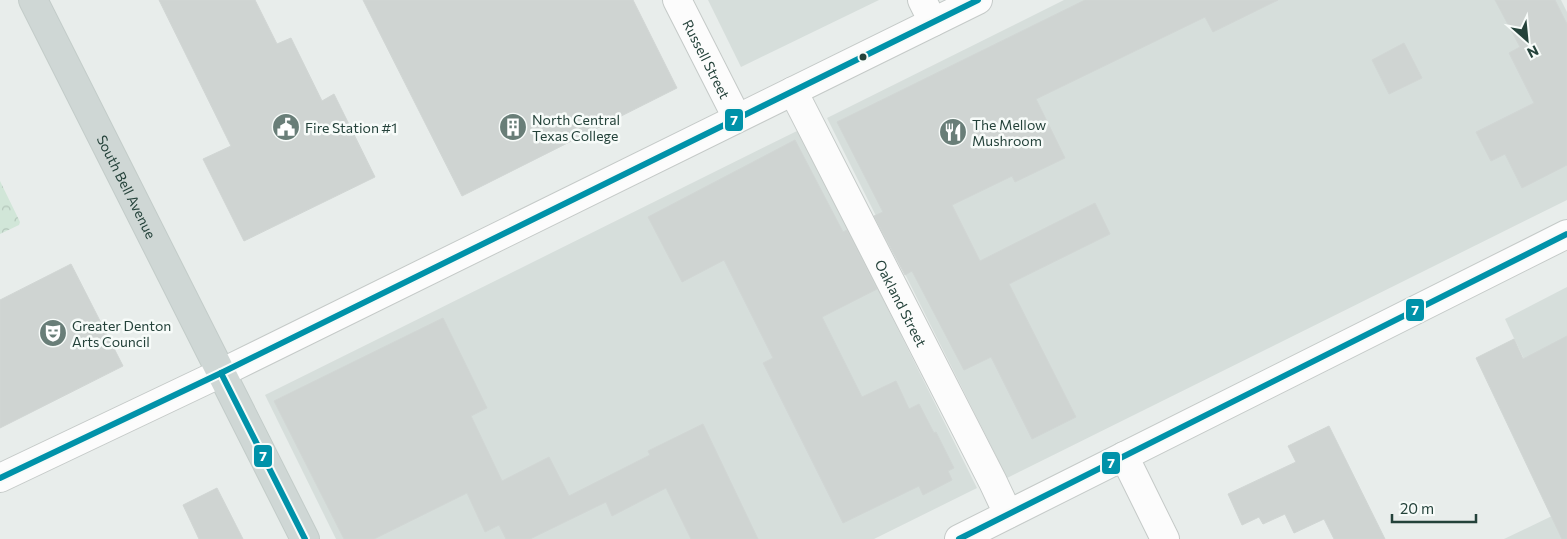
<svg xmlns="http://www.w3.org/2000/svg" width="1567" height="539" font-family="Commissioner,sans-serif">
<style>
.built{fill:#d6dedb}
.forest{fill:url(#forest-crowns)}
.building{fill:#cfd4d2;stroke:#d1d6d4}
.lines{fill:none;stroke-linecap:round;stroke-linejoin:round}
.minor-casing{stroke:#c5cac8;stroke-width:30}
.major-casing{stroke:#c3ccc9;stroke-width:30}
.minor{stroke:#fcfcfc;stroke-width:28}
.major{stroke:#cfd7d5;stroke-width:28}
.bus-1-casing{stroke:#f7fbf9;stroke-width:10}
.bus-1{stroke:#0092a9;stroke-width:6}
.bus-dot{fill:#24423a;stroke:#f7fbf9;stroke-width:2}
.labels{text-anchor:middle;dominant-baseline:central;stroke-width:5;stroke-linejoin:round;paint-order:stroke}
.street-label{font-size:14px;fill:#24423a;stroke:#f7fbf9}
.poi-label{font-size:14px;fill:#24423a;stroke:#f7fbf9;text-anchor:start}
.line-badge{stroke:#f7fbf9;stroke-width:2}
.badge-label{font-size:14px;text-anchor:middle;font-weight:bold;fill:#fff}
</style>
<defs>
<pattern id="forest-crowns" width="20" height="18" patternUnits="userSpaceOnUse" patternTransform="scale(1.25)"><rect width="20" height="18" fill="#d1e6d8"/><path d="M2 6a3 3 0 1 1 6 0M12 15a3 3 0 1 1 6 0" fill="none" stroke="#b3c6ba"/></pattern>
</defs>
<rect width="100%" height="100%" fill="#e8edeb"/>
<g class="built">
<polygon points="708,0 879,0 741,67"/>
<polygon points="1064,0 1561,0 1567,12 1567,200 1007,478 827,118"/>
<polygon points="799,130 977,488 874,539 336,539 265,395"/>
<polygon points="1567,287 1567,451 1505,319"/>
<polygon points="1552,516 1567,539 1504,539"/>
</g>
<polygon class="forest" points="0,181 20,222 19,225 0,234"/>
<g class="building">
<polygon points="159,0 255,0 277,44 291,38 322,101 334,94 375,177 244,241 203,159 231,146"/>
<polygon points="363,0 633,0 677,88 462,196"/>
<polygon points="1085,0 1278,0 1213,32 1205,17 1036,99 1065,158 1015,182 1012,176 952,205 980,261 1095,203 1110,234 1009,284 1076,417 1032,439 991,357 964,370 912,271 905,275 874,216 883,212 837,122"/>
<polygon points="1495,0 1555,0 1567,24 1567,165 1522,188 1505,154 1491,161 1476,132 1534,103 1509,53 1520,47"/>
<polygon points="1404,43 1422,78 1389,94 1372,60"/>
<polygon points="795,140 843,232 847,230 877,289 822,317 862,397 896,381 909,409 919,404 934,433 936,432 954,468 948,471 952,480 923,495 919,486 843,523 763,363 773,358 724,260 682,282 648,217"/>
<polygon points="71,264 123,366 0,428 0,300"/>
<polygon points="443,318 487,408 471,416 502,481 549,457 569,496 650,455 648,451 703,424 758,539 691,539 666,488 612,516 606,502 530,539 506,539 499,525 485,532 467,493 374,539 344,539 274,401"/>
<polygon points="1567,336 1567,539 1562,539 1476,358 1514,339 1523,359"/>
<polygon points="1329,426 1385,539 1334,539 1324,519 1294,533 1285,514 1263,524 1259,517 1242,525 1228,494 1296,462 1288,446"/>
<polygon points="217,488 243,539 199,539 183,505"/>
</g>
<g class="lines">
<g class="minor-casing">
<g id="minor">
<path id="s1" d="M677 0 737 118"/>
<polyline points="922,0 933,22"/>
<path id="s2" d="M793 91 993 482 1008 514"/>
<polyline points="1124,456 1165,539"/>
<polyline points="0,478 221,373 978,0"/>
<polyline points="959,539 1567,234"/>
</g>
</g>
<g class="major-casing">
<g id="major">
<path id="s3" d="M33 0 305 539"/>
</g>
</g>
<use href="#minor" class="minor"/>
<use href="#major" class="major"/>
<g class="bus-1-casing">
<g id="bus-1">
<polyline points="221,373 305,539"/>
<polyline points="0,478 221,373 978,0"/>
<polyline points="959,539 1567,234"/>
</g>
</g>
<use href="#bus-1" class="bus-1"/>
</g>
<defs>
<g id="civic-disc" transform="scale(1.4375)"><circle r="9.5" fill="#697e78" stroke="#f7fbf9"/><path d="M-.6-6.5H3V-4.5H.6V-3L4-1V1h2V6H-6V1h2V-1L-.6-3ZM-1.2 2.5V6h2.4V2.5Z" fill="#fff"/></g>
<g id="building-disc" transform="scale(1.4375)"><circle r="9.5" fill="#697e78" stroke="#f7fbf9"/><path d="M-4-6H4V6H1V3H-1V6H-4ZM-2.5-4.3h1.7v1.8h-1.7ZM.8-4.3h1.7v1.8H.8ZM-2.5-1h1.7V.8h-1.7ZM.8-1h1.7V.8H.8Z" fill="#fff"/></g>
<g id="restaurant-disc" transform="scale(1.4375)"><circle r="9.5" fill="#697e78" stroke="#f7fbf9"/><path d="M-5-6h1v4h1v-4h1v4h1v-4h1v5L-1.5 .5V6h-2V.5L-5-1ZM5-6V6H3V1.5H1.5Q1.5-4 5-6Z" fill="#fff"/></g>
<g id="theatre-disc" transform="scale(1.4375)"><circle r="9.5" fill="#697e78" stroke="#f7fbf9"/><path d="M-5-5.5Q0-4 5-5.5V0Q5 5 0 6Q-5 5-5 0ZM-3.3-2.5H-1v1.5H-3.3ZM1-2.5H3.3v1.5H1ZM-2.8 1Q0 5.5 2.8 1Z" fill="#fff"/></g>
</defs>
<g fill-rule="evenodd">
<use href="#civic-disc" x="286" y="127"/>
<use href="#building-disc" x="513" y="127"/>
<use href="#restaurant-disc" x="953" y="132"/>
<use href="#theatre-disc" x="53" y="333"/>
</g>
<circle class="bus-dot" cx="863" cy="57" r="4.5"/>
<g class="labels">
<g class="street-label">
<text stroke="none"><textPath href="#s1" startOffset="66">Russell Street</textPath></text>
<text stroke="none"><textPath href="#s3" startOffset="209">South Bell Avenue</textPath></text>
<text stroke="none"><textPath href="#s2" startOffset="238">Oakland Street</textPath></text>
</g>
<g class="poi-label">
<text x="532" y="119">North Central<tspan x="532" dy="16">Texas College</tspan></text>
<text x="972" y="124">The Mellow<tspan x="972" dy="16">Mushroom</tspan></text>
<text x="305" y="127">Fire Station #1</text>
<text x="72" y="325">Greater Denton<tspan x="72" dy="16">Arts Council</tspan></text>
</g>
</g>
<g class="line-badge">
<rect x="724" y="108" width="20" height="24" rx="5" fill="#0092a9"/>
<rect x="1405" y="298" width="20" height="24" rx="5" fill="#0092a9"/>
<rect x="253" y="444" width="20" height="24" rx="5" fill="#0092a9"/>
<rect x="1101" y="451" width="20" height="24" rx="5" fill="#0092a9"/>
</g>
<g class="badge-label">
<text x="734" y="125">7</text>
<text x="1415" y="315">7</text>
<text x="263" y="461">7</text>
<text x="1111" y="468">7</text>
</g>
<g transform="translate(1527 40) rotate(153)" stroke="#f7fbf9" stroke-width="4" paint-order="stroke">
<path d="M0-4L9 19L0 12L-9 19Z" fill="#24423a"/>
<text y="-8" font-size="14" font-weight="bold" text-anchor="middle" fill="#24423a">N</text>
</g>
<path d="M1392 514v8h84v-8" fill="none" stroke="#24423a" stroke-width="2.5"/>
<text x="1400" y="514" font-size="15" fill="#24423a" stroke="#f7fbf9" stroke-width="4" paint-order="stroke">20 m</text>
</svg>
